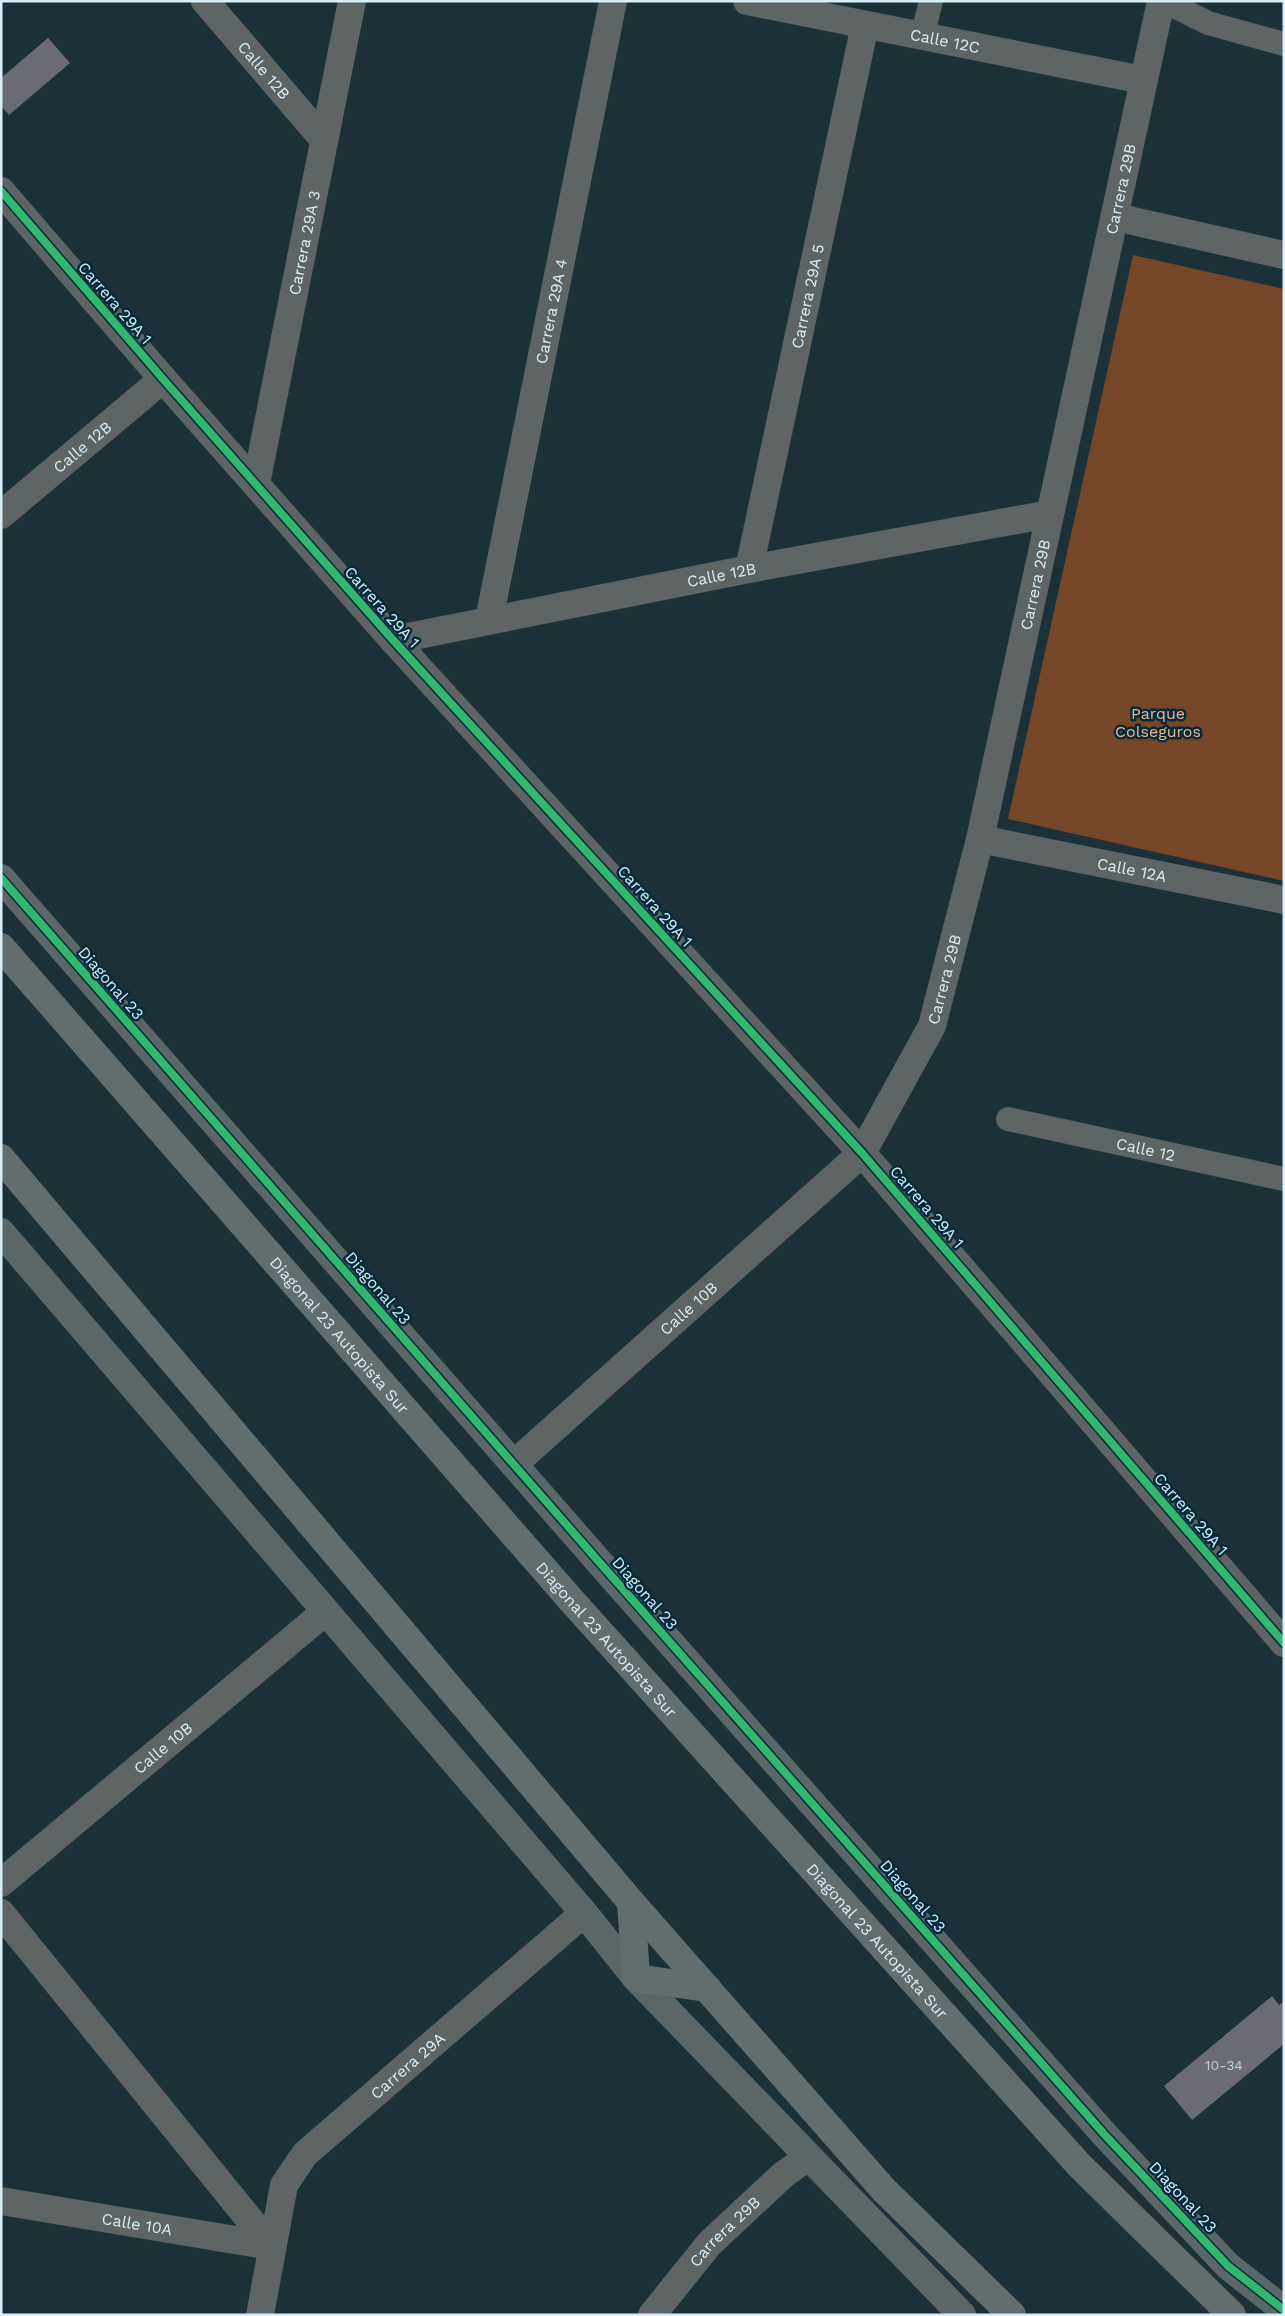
<svg xmlns="http://www.w3.org/2000/svg" width="1285" height="2316" font-family="'Work Sans',sans-serif">
<style>
.green{fill:#764628}
.building{fill:#6b6c73}
.lines{fill:none;stroke-linecap:round;stroke-linejoin:round}
.lane{stroke:#5d6463;stroke-width:24}
.street{stroke:#5d6463;stroke-width:28}
.secondary{stroke:#5b6666;stroke-width:28}
.primary{stroke:#626d6d;stroke-width:28}
.cycleway-casing{stroke:#032b3b;stroke-width:11}
.cycleway{stroke:#33b770;stroke-width:8}
.labels{text-anchor:middle;dominant-baseline:central;stroke-width:5;stroke-linejoin:round;paint-order:stroke}
.number-label{font-size:14px;fill:#beced7}
.street-label{font-size:16px;fill:#daeef8;stroke:#032b3b}
.park-label{font-size:16px;fill:#f8b28b;stroke:#032b3b}
</style>
<rect width="100%" height="100%" fill="#1c3038"/>
<polygon class="green" points="1133,255 1284,289 1284,881 1008,819"/>
<g class="building">
<polygon points="48,38 70,63 9,115 1,106 1,78"/>
<polygon points="1272,1996 1279,2005 1284,2001 1284,2044 1192,2120 1164,2086"/>
</g>
<g class="lines">
<g class="lane">
<polyline points="1164,1 1208,23 1284,44"/>
<polyline points="922,37 931,1"/>
<path id="s1" d="M1008 1119 1284 1179"/>
</g>
<g class="street">
<path id="s2" d="M205 1 324 140"/>
<path id="s3" d="M747 1 1143 80"/>
<polyline points="1,191 163,379 393,640 862,1153 1284,1643"/>
<polyline points="1115,217 1284,255"/>
<path id="s4" d="M256 484 352 1"/>
<path id="s5" d="M1 515 163 379"/>
<path id="s6" d="M749 569 865 25"/>
<path id="s7" d="M489 620 613 1"/>
<path id="s8" d="M393 640 749 569 1050 514"/>
<path id="s9" d="M980 839 1284 900"/>
<path id="s10" d="M514 1464 862 1153 932 1026 980 839 1161 1"/>
<path id="s11" d="M1 1883 325 1612"/>
<polyline points="1,1913 271,2246"/>
<path id="s12" d="M1 2201 271 2246"/>
<path id="s13" d="M260 2315 284 2185 305 2154 584 1913"/>
<path id="s14" d="M652 2315 709 2244 783 2175 808 2157"/>
</g>
<g class="secondary">
<polyline points="1,878 600,1563 1104,2134 1228,2266 1284,2310"/>
<polyline points="1,1232 584,1913 636,1978 962,2315"/>
</g>
<g class="primary">
<path id="s15" d="M1 947 571 1600 1080 2166 1232 2315"/>
<polyline points="1,1158 631,1902 884,2190 1012,2315"/>
<polyline points="631,1902 636,1978 707,1988"/>
</g>
<g class="cycleway-casing">
<g id="cycleway">
<polyline points="1,191 163,379 393,640 862,1153 1284,1643"/>
<polyline points="1,878 600,1563 1104,2134 1228,2266 1284,2310"/>
</g>
</g>
<use href="#cycleway" class="cycleway"/>
</g>
<g class="labels">
<g class="number-label">
<text x="1224" y="2065">10-34</text>
</g>
<g class="street-label">
<text stroke="none"><textPath href="#s3" startOffset="202">Calle 12C</textPath></text>
<text stroke="none"><textPath href="#s2" startOffset="91">Calle 12B</textPath></text>
<text stroke="none"><textPath href="#s10" startOffset="1470">Carrera 29B</textPath></text>
<text stroke="none"><textPath href="#s4" startOffset="246">Carrera 29A 3</textPath></text>
<text stroke="none"><textPath href="#s6" startOffset="279">Carrera 29A 5</textPath></text>
<text transform="translate(115 303) rotate(49)">Carrera 29A 1</text>
<text stroke="none"><textPath href="#s7" startOffset="315">Carrera 29A 4</textPath></text>
<text stroke="none"><textPath href="#s5" startOffset="106">Calle 12B</textPath></text>
<text stroke="none"><textPath href="#s8" startOffset="335">Calle 12B</textPath></text>
<text stroke="none"><textPath href="#s10" startOffset="1065">Carrera 29B</textPath></text>
<text transform="translate(382 607) rotate(48)">Carrera 29A 1</text>
<text stroke="none"><textPath href="#s9" startOffset="155">Calle 12A</textPath></text>
<text transform="translate(655 906) rotate(48)">Carrera 29A 1</text>
<text stroke="none"><textPath href="#s10" startOffset="660">Carrera 29B</textPath></text>
<text transform="translate(111 983) rotate(49)">Diagonal 23</text>
<text stroke="none"><textPath href="#s1" startOffset="141">Calle 12</textPath></text>
<text transform="translate(927 1207) rotate(49)">Carrera 29A 1</text>
<text transform="translate(378 1288) rotate(49)">Diagonal 23</text>
<text stroke="none"><textPath href="#s10" startOffset="234">Calle 10B</textPath></text>
<text stroke="none"><textPath href="#s15" startOffset="515">Diagonal 23 Autopista Sur</textPath></text>
<text transform="translate(1191 1514) rotate(49)">Carrera 29A 1</text>
<text transform="translate(645 1593) rotate(49)">Diagonal 23</text>
<text stroke="none"><textPath href="#s15" startOffset="920">Diagonal 23 Autopista Sur</textPath></text>
<text stroke="none"><textPath href="#s11" startOffset="211">Calle 10B</textPath></text>
<text transform="translate(913 1896) rotate(49)">Diagonal 23</text>
<text stroke="none"><textPath href="#s15" startOffset="1325">Diagonal 23 Autopista Sur</textPath></text>
<text stroke="none"><textPath href="#s13" startOffset="305">Carrera 29A</textPath></text>
<text transform="translate(1183 2197) rotate(47)">Diagonal 23</text>
<text stroke="none"><textPath href="#s12" startOffset="138">Calle 10A</textPath></text>
<text stroke="none"><textPath href="#s14" startOffset="111">Carrera 29B</textPath></text>
</g>
<g class="park-label">
<text x="1158" y="713">Parque<tspan x="1158" dy="18">Colseguros</tspan></text>
</g>
</g>
<rect width="1285" height="2316" fill="none" stroke="#daeef8" stroke-width="5"/>
</svg>
